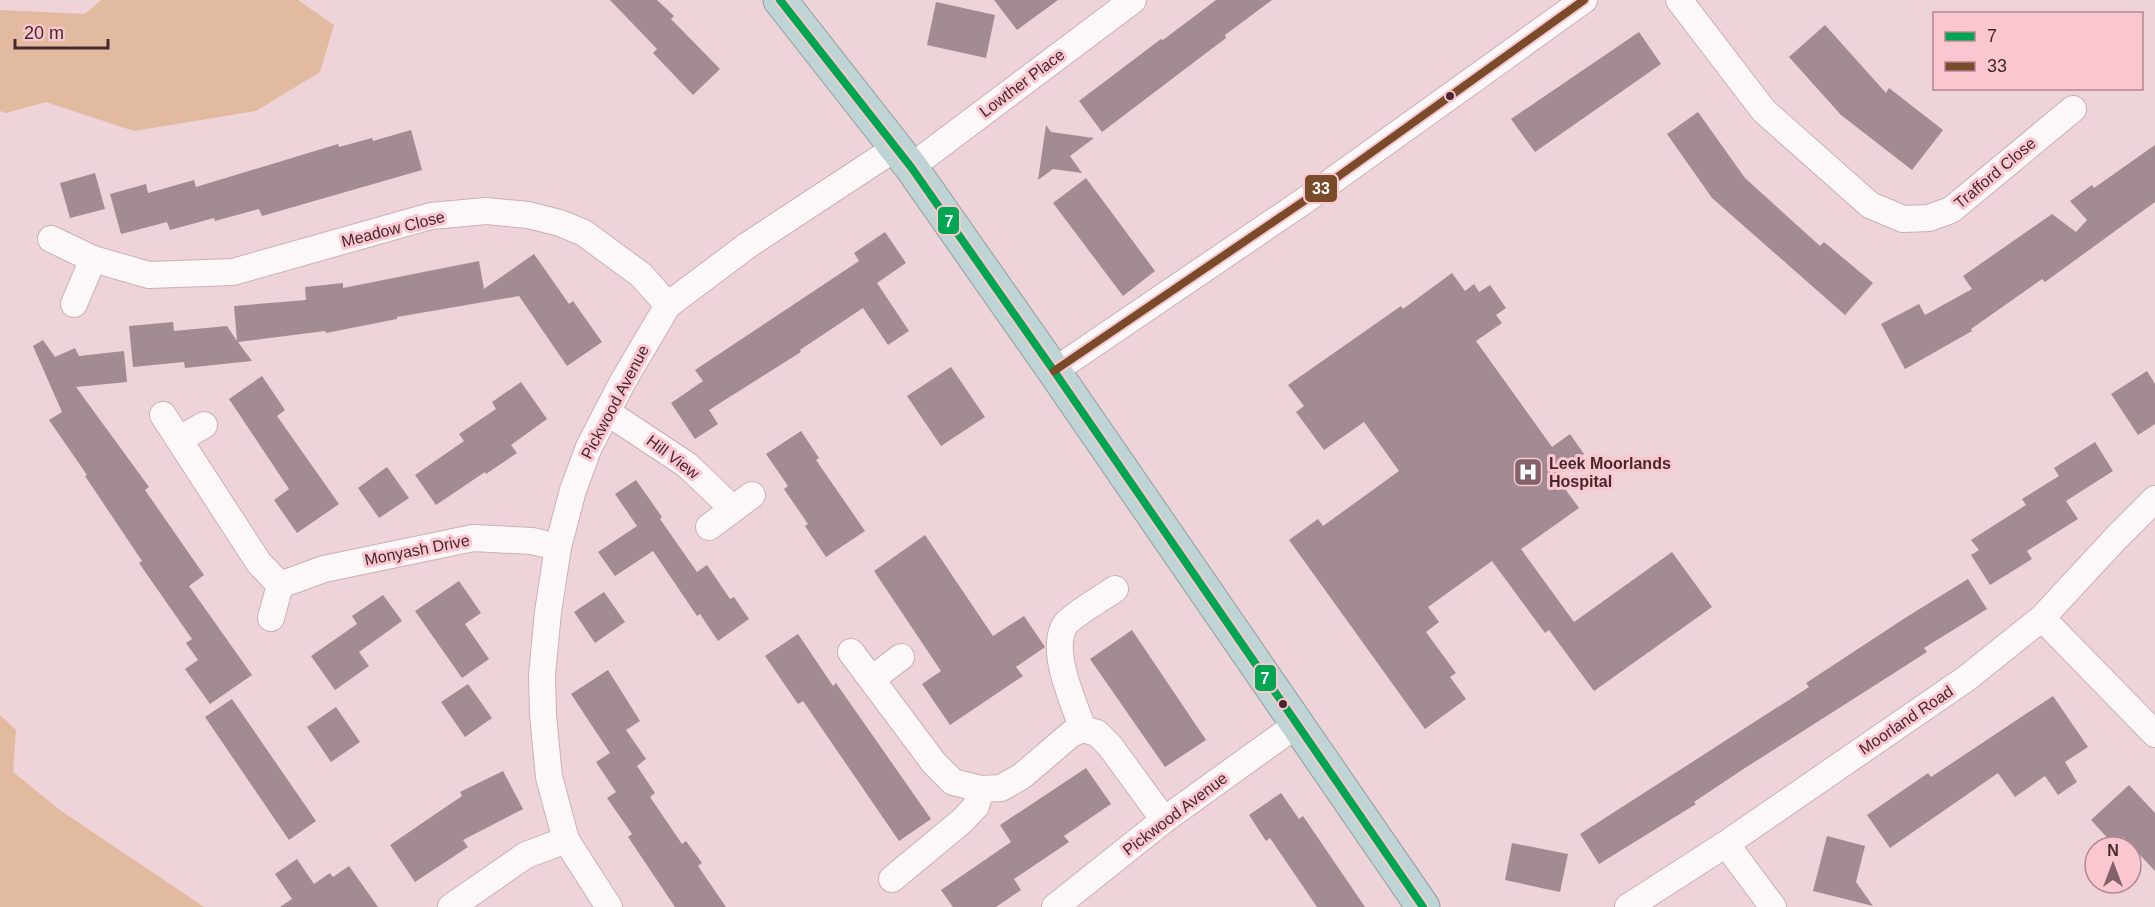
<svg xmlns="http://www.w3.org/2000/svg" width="2155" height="907" font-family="Helvetica,sans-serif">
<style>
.green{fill:#e2ba9f}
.building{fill:#a38b94}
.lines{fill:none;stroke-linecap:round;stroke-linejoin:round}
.street-casing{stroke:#cbb0b5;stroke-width:28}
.highway-casing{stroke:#919e9f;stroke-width:35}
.street{stroke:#fcf8f9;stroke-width:26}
.highway{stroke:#bfd4d4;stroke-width:33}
.bus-1-casing{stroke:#fac7d0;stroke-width:12}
.bus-2-casing{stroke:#fac7d0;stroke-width:12}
.bus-1{stroke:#00a651;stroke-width:8}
.bus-2{stroke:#7a4b2a;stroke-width:8}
.bus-dot{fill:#48272e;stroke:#fac7d0;stroke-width:2}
.labels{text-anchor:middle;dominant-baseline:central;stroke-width:6;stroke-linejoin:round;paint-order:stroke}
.street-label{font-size:16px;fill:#48272e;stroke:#fac7d0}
.poi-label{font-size:16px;font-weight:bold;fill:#48272e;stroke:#fac7d0;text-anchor:start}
.line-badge{stroke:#fac7d0;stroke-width:2}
.badge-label{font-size:16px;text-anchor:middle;font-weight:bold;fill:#fff}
</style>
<rect width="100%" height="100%" fill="#eed3d8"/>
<g class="green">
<polygon points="101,0 298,0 334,25 320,72 256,111 134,131 46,102 6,113 0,111 0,10 85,14"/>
<polygon points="0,715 16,730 13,772 60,810 204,907 0,907"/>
</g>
<g class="building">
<polygon points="610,0 657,0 674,16 671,19 720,69 693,95 653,53 657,49"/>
<polygon points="994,0 1058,0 1017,30"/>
<polygon points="1216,0 1272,0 1225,35 1226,38 1102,132 1079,101 1161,39 1163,40"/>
<polygon points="936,2 995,15 986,58 927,45"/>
<polygon points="1825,25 1886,93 1889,88 1943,130 1912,170 1841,115 1789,57"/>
<polygon points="1639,32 1661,64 1535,152 1511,119"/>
<polygon points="1698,112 1745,178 1820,246 1824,242 1873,283 1845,315 1712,198 1667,134"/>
<polygon points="1046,125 1051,132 1094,138 1070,156 1082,173 1053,169 1038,180"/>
<polygon points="411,130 422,170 262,216 259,209 215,221 214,218 170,230 167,222 121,234 110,194 146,184 148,193 194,180 196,187 338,144 339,147 372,138 373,141"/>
<polygon points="2155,145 2155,202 2045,282 2042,279 1971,329 1972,331 1905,369 1881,324 1919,304 1925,315 1972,289 1963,276 2052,214 2076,232 2087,220 2070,201 2092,185 2094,188"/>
<polygon points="95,173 105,209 70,218 60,183"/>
<polygon points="1086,178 1155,271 1123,296 1053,203"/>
<polygon points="885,232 906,263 877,283 909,331 888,345 863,308 800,350 801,352 709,410 718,424 695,439 671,403 703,381 695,370 859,261 854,253"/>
<polygon points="534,254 569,304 573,301 602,342 567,366 519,296 397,317 397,319 326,333 325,331 238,342 252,361 185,368 184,362 133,367 129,326 173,322 174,331 227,326 237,341 234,306 306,300 305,287 343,283 343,288 479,261 484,289"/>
<polygon points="1452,273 1465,291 1474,284 1479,292 1490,285 1506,308 1496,315 1502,323 1476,341 1552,447 1570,434 1584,454 1555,475 1579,508 1521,549 1574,622 1672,552 1712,607 1594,691 1549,630 1545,633 1492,561 1428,607 1439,622 1426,632 1456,673 1450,677 1466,699 1425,729 1289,540 1318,519 1323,526 1399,471 1364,422 1324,450 1296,412 1304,406 1288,385 1401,306 1403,309"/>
<polygon points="43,340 55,357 75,348 79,356 124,351 127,382 76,387 149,487 145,490 204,575 189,586 252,675 210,704 185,669 198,660 186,643 192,639 139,563 142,561 85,476 87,475 49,420 62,412 33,346"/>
<polygon points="951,367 985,417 941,446 907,396"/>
<polygon points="2147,371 2155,384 2155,424 2138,435 2111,394"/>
<polygon points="262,376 285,410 277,416 339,504 297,533 274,500 289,489 229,399"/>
<polygon points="521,382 547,419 511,445 517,453 486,474 485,472 436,505 415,475 464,441 459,434 496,409 492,402"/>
<polygon points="801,431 819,458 816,460 865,531 826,557 805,526 808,524 784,489 788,486 766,454"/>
<polygon points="2095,442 2113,471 2066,501 2078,519 2027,551 2032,559 1990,585 1971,555 1979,550 1971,540 2026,505 2022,499 2059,476 2054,468"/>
<polygon points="387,467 409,498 379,518 358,488"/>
<polygon points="636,480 662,517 660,519 697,572 707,565 730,599 734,597 749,619 718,641 700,614 697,616 653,551 615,576 598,552 637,526 615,494"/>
<polygon points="925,535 993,636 1024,616 1045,647 1016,667 1023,676 950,725 922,684 941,671 874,571"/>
<polygon points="1968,579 1987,609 1924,648 1927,652 1745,768 1694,802 1696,804 1599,864 1580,834 1809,687 1806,683 1905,618"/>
<polygon points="459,581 481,613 465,624 489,659 462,678 415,611"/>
<polygon points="604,592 625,622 595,643 574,612"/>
<polygon points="383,595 402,621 359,652 369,666 335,690 311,656 357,624 352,616"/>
<polygon points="1132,630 1206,740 1165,767 1090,659"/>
<polygon points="798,634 833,686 836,683 931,819 899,841 803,701 798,704 765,656"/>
<polygon points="608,670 640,721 626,730 646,759 637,766 655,793 650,797 682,844 686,841 702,863 698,866 726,907 675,907 628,837 632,834 607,798 616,792 596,762 610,753 571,694"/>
<polygon points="468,684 492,718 465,737 441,702"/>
<polygon points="2053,696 2088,747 2065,762 2077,782 2058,795 2045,776 2015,797 1998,773 1890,848 1867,815 1928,773 1931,777"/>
<polygon points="232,699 316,821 289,840 205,717"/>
<polygon points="336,707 360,742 331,762 307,727"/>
<polygon points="1086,768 1111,804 1064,836 1069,842 1014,879 1021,890 996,907 953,907 941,890 1011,842 1000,825"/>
<polygon points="503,771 523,809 463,840 468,847 415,882 390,845 462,796 460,792"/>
<polygon points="2129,785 2155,813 2155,871 2123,837 2114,845 2091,820"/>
<polygon points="1281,793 1299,819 1303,816 1365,907 1317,907 1270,838 1266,841 1249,815"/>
<polygon points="1827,836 1865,846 1856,882 1873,906 1813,891"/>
<polygon points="1512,843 1568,854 1560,892 1505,880"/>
<polygon points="297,859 314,884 330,873 333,877 349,866 378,907 280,907 292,899 275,874"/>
</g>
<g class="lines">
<g class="street-casing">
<g id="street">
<polyline points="1679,0 1764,111 1870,205 1903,219 1929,218 1951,210 2073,109"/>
<polyline points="911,167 1133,0"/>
<polyline points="51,239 93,259 149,275 233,272 431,216 486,211 528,215 560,223 584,233 641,275 668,305"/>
<polyline points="74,304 93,259"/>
<polyline points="1054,371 1304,201 1584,0"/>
<polyline points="607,412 687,465 733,509"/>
<polyline points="163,415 259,563 280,585 271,618"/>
<polyline points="180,439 204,425"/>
<polyline points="709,527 752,495"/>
<polyline points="280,585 324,569 473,538 532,541 558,547"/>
<polyline points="2042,618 2155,734"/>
<polyline points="851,652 934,763 953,782 981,789 1001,788 1022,776 1071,734 1083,729 1097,733 1110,746 1164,820"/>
<polyline points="872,679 901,657"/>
<path d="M1083 729C1074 703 1049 651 1065 625 1070 617 1105 596 1115 589"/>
<polyline points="1726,844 1773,907"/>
<polyline points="892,879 962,821 976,806 981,789"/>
<polyline points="451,907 526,855 566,840"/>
<polyline points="609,907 566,840 549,777 543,715 542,675 548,612 558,547 573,490 589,447 622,383 668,305 748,245 897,147"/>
<polyline points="1055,907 1164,820 1296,725"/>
<polyline points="1628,907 1726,844 1967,678 2042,618 2116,538 2155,499"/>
</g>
</g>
<g class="highway-casing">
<polyline id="highway" points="780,0 911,167 1054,371 1423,907"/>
</g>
<use href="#street" class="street"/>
<use href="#highway" class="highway"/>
<g class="bus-1-casing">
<polyline id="bus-1" points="780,0 911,167 1054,371 1423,907"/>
</g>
<g class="bus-2-casing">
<polyline id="bus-2" points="1054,371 1304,201 1584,0"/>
</g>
<use href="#bus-1" class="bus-1"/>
<use href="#bus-2" class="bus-2"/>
</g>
<defs>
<g id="hospital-square" transform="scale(1.5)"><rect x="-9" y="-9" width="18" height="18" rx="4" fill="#82636a" stroke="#fac7d0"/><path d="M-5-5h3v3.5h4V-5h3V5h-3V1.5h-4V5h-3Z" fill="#fff"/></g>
</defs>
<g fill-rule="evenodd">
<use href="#hospital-square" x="1528" y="472"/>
</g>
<g class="bus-dot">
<circle cx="1450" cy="96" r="5"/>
<circle cx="1283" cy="704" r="5"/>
</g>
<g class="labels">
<g class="street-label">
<text transform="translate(1022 83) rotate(-37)">Lowther Place</text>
<text transform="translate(1995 173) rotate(-40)">Trafford Close</text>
<text transform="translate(393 229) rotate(-14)">Meadow Close</text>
<text transform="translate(615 402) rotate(-62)">Pickwood Avenue</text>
<text transform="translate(673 457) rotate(37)">Hill View</text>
<text transform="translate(417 550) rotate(-11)">Monyash Drive</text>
<text transform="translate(1906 720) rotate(-34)">Moorland Road</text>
<text transform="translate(1175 814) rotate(-37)">Pickwood Avenue</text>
</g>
<g class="poi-label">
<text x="1549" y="463">Leek Moorlands<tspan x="1549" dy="18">Hospital</tspan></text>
</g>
</g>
<g class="line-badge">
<rect x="1304" y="174" width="34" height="29" rx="6" fill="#7a4b2a"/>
<rect x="937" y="206" width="23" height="29" rx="6" fill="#00a651"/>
<rect x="1254" y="664" width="23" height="28" rx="6" fill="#00a651"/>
</g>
<g class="badge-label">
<text x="1321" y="194">33</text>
<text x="949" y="227">7</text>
<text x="1265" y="684">7</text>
</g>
<rect x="1933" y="12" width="210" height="78" fill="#fac7d0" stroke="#b3878f" stroke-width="1.5"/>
<rect x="1945" y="32" width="30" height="9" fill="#00a651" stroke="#b3878f" stroke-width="1.5"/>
<text x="1987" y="42" font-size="18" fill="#48272e">7</text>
<rect x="1945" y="62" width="30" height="9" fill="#7a4b2a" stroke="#b3878f" stroke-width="1.5"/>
<text x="1987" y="72" font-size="18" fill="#48272e">33</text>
<g transform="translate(2113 865)"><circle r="28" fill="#fac7d0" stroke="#b3878f" stroke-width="1.5"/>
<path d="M0-4.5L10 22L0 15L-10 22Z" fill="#82636a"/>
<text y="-9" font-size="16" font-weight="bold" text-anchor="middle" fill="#48272e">N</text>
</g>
<path d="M15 39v9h93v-9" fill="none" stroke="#48272e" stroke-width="3"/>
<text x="24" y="39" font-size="18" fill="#48272e" stroke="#fac7d0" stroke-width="4.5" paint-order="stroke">20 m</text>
</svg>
